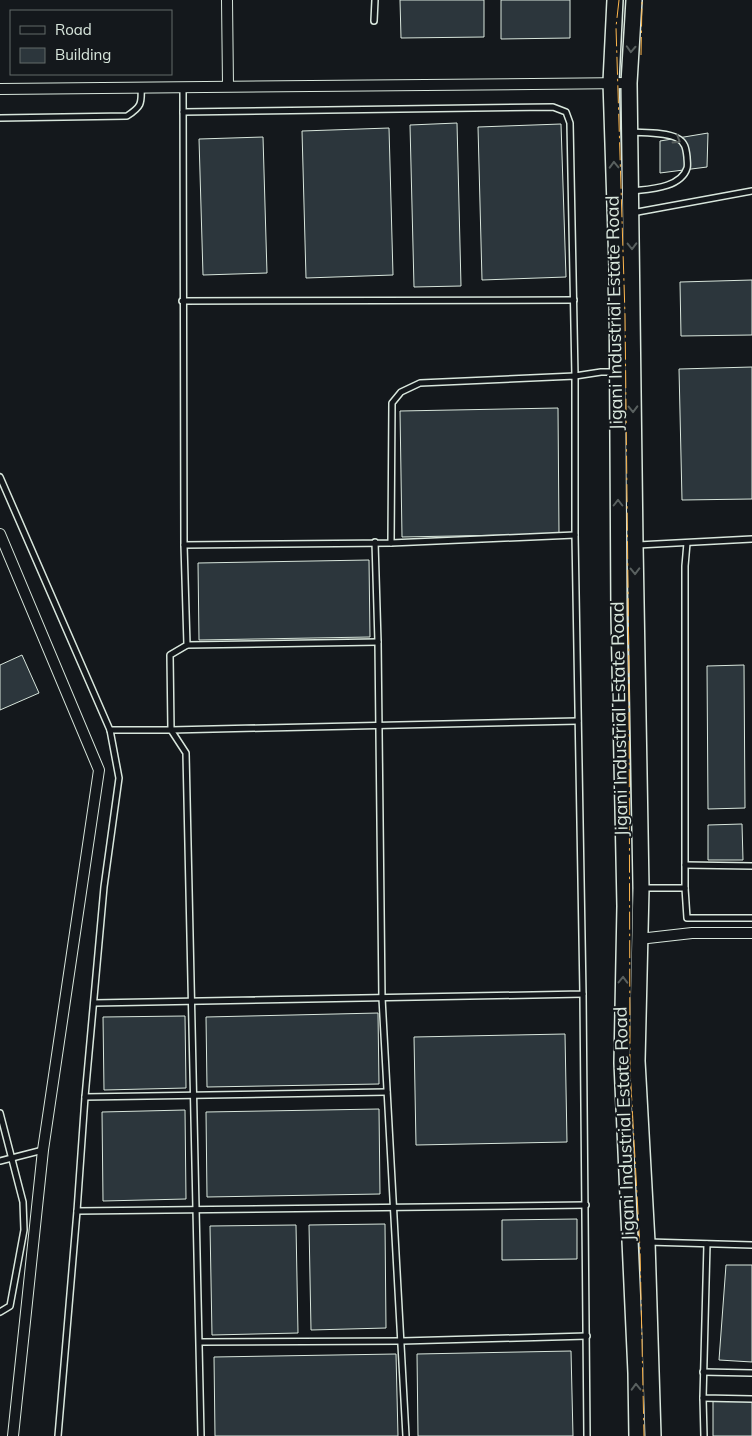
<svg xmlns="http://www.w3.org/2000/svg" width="752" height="1436" font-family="Mulish,sans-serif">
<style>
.building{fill:#2c363c;stroke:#d8e6dc}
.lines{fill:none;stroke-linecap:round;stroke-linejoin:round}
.service-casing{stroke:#d8e6dc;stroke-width:8}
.minor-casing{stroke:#d8e6dc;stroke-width:12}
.secondary-casing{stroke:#d8e6dc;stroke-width:18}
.service{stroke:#14181c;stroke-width:5}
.minor{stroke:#14181c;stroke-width:10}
.secondary{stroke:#14181c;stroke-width:15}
.power{stroke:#ffb74d;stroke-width:1;stroke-dasharray:18 4 2.5 4;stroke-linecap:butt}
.oneway{stroke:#59605f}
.labels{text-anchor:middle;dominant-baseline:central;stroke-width:4;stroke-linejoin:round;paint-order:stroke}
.street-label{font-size:18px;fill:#d8e6dc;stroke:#14181c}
</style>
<rect width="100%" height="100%" fill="#14181c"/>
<g class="building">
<polygon points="400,0 484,0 484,37 401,38"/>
<polygon points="501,0 570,0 570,38 501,39"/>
<polygon points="457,123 461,286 414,287 410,125"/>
<polygon points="561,124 566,277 482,280 478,127"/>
<polygon points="389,128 393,275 306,278 302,131"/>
<polygon points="708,133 707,167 660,173 660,141"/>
<polygon points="263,137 267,273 203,275 199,139"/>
<polygon points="752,280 752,335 681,336 680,282"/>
<polygon points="752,367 752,499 682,500 679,369"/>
<polygon points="558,408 559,534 402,537 400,411"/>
<polygon points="369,560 370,637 199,640 198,563"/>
<polygon points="22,655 39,693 0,710 0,665"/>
<polygon points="744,665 745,808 708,809 707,666"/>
<polygon points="742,824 743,860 708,860 708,825"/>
<polygon points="378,1013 379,1084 207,1087 206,1017"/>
<polygon points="185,1016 186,1088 104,1090 103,1017"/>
<polygon points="565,1034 567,1142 416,1145 414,1037"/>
<polygon points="379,1109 380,1194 207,1197 206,1112"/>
<polygon points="185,1110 186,1199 103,1201 102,1112"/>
<polygon points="577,1219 577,1259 502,1260 502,1220"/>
<polygon points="385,1224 386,1328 311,1330 309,1225"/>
<polygon points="296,1225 298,1333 212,1335 210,1226"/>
<polygon points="726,1265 752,1265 752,1362 719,1360"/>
<polygon points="571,1351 573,1436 418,1436 417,1354"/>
<polygon points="396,1354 398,1436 215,1436 214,1357"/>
<polygon points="713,1398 752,1399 752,1436 713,1436"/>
</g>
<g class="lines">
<g class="service-casing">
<g id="service">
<polyline points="374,21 375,0"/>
<polyline points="183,87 184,545 391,543 575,535"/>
<polyline points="183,112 553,107 566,112 570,123 575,376 601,372 617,372"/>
<path d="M0 118 127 116C141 107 142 104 141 87"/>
<path d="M631 132C644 133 666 132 677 138 685 142 686 148 687 157 687 160 688 165 687 168 681 188 649 189 633 191"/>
<polyline points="632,213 752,191"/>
<polyline points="182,301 574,300"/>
<polyline points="0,477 110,730 119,778 104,887 85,1097 77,1211 586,1205"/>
<polyline points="375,542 378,642 382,998 406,1436"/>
<polyline points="184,545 187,645 170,655 171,730 186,753 201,1436"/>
<polyline points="638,545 752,539"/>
<polyline points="187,645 378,642"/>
<polyline points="110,730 171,730 578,721"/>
<polyline points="685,865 752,866"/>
<polyline points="642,888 685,888 687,918 752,918"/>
<polyline points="685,888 685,566 687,543"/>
<polyline points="583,994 587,1436"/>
<polyline points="94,1003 583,994 575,535 575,376 420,383 401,392 392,403 391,543"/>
<polyline points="85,1097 387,1092"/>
<polyline points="0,1113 23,1202 24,1230 10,1306 0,1312"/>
<polyline points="0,1161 43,1150"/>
<polyline points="648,1242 752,1245"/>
<polyline points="707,1244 703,1398 752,1399"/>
<polyline points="200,1342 402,1341 587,1336"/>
<polyline points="703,1372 752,1373"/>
<polyline points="703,1398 704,1436"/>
<polyline points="58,1436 77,1211"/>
</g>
</g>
<g class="minor-casing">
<g id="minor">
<polyline points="227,0 228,85"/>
<polyline points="0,89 629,83"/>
<polyline points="0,534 99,770 43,1150 13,1436"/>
<polyline points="639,939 692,933 752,933"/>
</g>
</g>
<g class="secondary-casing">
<g id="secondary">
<polyline points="615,0 611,82 617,267 619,614 625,906 622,1063 636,1373 637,1436"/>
<polyline points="634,0 629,83 635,545 641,888 637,1061 647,1242 653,1436"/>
</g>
</g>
<use href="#service" class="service"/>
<use href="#minor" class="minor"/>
<use href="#secondary" class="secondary"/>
<g class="power">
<polyline points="619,0 616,27 625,315 629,677 630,1068 640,1249 644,1436"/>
<polyline points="641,55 642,0"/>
</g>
</g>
<defs><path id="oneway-chevron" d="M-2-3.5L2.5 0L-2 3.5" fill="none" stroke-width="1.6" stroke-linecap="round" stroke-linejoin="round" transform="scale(1.25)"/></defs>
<g class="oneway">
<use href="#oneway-chevron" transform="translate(631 49) rotate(93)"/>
<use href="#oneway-chevron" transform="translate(677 140) rotate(32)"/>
<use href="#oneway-chevron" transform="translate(614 165) rotate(-92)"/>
<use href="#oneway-chevron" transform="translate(632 246) rotate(89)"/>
<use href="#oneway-chevron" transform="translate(633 409) rotate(89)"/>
<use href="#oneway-chevron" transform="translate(618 503) rotate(-90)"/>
<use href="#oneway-chevron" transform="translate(635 571) rotate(89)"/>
<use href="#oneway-chevron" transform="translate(623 980) rotate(-89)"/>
<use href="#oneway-chevron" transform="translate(636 1387) rotate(-91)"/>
</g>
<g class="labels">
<g class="street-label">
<text transform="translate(614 313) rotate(-91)">Jigani Industrial Estate Road</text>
<text transform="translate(619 719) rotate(-91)">Jigani Industrial Estate Road</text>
<text transform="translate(624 1124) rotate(-92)">Jigani Industrial Estate Road</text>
</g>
</g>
<rect x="10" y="10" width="162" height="65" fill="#14181c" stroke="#626a69"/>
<rect x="20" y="26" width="25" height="8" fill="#14181c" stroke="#626a69"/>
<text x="55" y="35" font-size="15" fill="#d8e6dc">Road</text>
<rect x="20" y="48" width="25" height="15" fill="#2c363c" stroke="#626a69"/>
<text x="55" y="60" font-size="15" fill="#d8e6dc">Building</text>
</svg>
